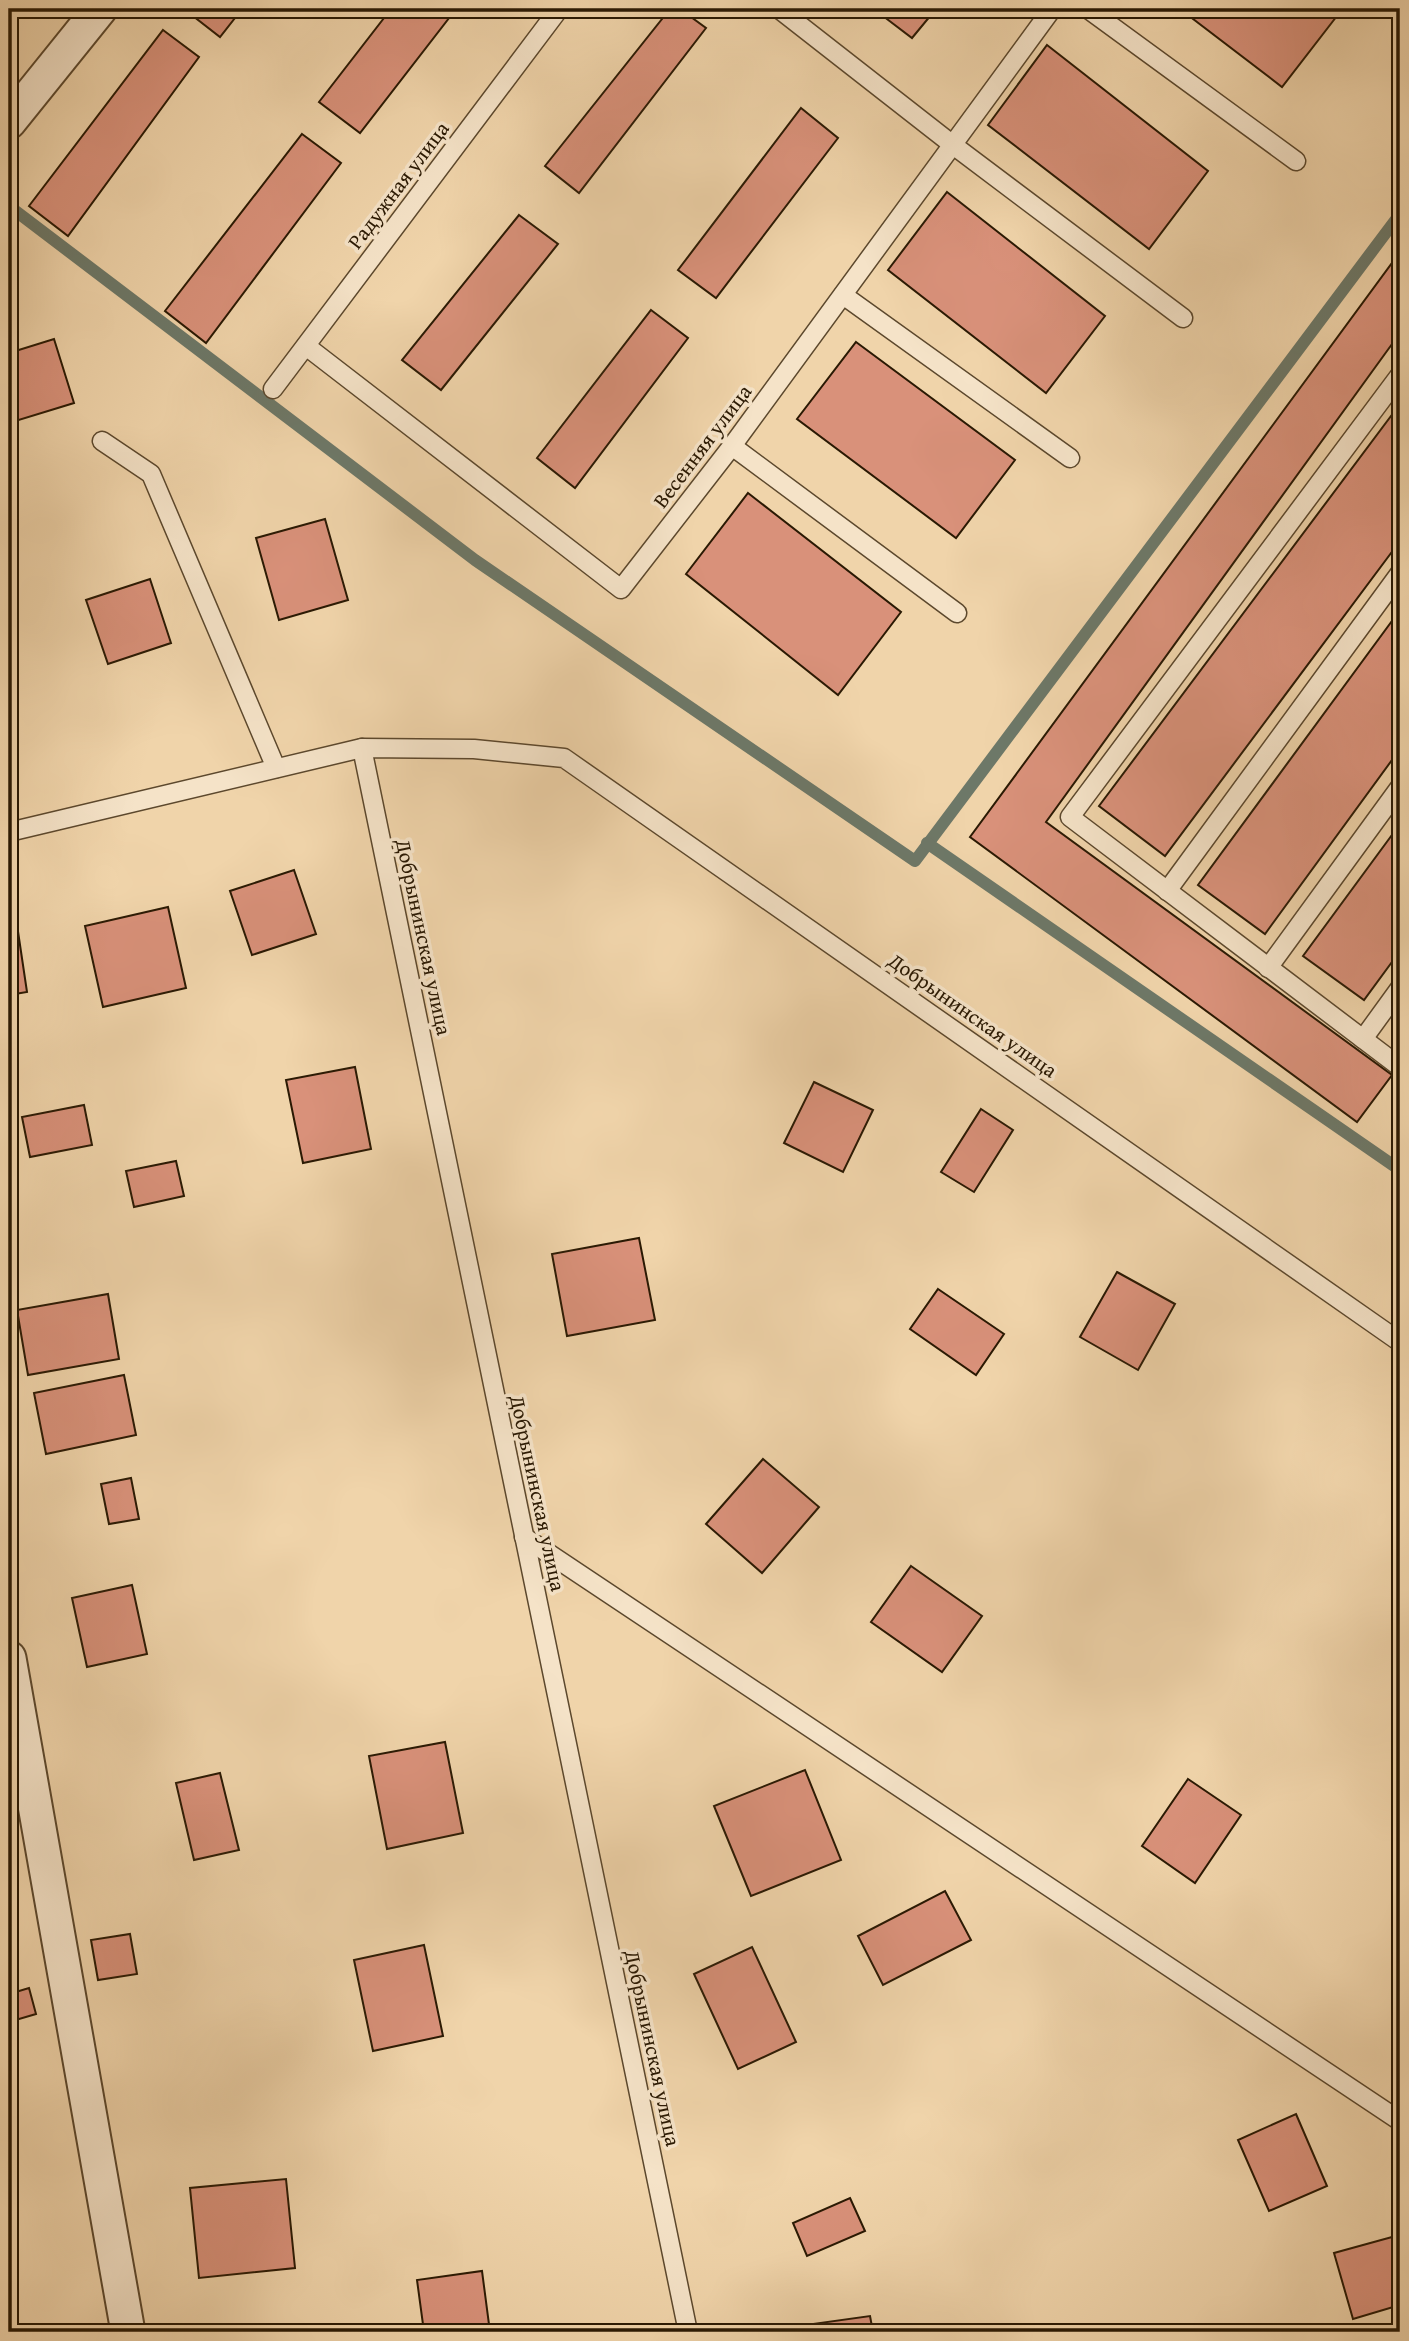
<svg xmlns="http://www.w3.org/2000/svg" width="1409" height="2341" font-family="'Gentium Book Plus',serif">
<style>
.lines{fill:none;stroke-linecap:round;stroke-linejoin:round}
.stream{stroke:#6d7868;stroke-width:12}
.building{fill:#d9917a;stroke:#2a1903;stroke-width:2}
.lane-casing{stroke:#5c482d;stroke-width:21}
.street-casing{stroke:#5c482d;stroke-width:37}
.lane{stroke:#f5e3c8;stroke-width:18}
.street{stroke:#f5e3c8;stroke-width:33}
.labels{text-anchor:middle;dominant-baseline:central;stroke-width:7;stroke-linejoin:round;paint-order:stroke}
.street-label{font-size:21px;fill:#2a1903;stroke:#f5e3c8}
</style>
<rect width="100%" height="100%" fill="#f0d4aa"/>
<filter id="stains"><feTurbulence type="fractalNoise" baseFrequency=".00286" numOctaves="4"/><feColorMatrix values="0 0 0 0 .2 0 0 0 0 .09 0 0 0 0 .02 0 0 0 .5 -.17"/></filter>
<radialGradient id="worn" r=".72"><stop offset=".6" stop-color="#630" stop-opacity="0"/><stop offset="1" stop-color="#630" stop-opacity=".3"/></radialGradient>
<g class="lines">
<g class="stream">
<polyline points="9,206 475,560 915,861 1400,214"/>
<polyline points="927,843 1400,1170"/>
</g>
</g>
<g class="building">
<polygon points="184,9 242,9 220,37"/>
<polygon points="391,9 456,9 360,133 319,102"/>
<polygon points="670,9 680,9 706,28 579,193 545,166"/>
<polygon points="883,9 936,9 912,38 879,13"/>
<polygon points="1180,9 1336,9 1340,12 1282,87"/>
<polygon points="163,30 199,57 68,236 29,206"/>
<polygon points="1047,45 1208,171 1149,249 988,125"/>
<polygon points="801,108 838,138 716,298 678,270"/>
<polygon points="302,134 341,163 206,343 165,311"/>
<polygon points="947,192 1105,316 1046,393 888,270"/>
<polygon points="519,215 558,244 441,390 402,360"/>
<polygon points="1400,252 1400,333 1046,822 1392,1075 1357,1122 970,837"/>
<polygon points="651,310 688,338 575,488 537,458"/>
<polygon points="54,339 74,403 9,423 9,353"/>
<polygon points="856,342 1015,460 956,538 797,419"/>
<polygon points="1400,404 1400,541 1165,856 1099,806"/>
<polygon points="748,493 901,612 838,695 686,574"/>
<polygon points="325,519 348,600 279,620 256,538"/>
<polygon points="150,579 171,643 108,664 86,600"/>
<polygon points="1400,610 1400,749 1265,934 1198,885"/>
<polygon points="1400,824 1400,951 1364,1000 1303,956"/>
<polygon points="294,870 316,934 252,955 230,891"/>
<polygon points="168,907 186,988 103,1007 85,926"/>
<polygon points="16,918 27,992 9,995 9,919"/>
<polygon points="355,1067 371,1149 303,1163 286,1080"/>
<polygon points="814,1082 873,1110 843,1172 784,1143"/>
<polygon points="84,1105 92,1145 30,1157 22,1117"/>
<polygon points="981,1109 1013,1130 974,1192 941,1172"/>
<polygon points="176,1161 184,1196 134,1207 126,1171"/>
<polygon points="639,1238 655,1320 567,1336 552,1254"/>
<polygon points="1117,1272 1175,1304 1138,1370 1080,1337"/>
<polygon points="938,1289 1004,1334 976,1375 910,1329"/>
<polygon points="108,1294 119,1359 28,1375 17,1310"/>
<polygon points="124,1375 136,1435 46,1454 34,1393"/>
<polygon points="763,1459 819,1507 762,1573 706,1524"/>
<polygon points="131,1478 139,1519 109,1524 101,1484"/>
<polygon points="911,1566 982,1616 942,1672 871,1622"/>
<polygon points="132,1585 147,1654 87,1667 72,1598"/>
<polygon points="445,1742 463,1833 387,1849 369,1756"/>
<polygon points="805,1770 841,1860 751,1896 714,1806"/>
<polygon points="220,1773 239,1850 194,1860 176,1783"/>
<polygon points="1188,1779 1241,1815 1195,1883 1142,1846"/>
<polygon points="945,1891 971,1940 883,1985 858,1936"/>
<polygon points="130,1934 137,1974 98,1980 91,1940"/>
<polygon points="424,1945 443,2036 373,2051 354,1960"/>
<polygon points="752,1947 796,2042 738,2069 694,1974"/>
<polygon points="29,1988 36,2014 9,2022 9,1994"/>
<polygon points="1296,2114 1327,2186 1269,2211 1238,2140"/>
<polygon points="286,2179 295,2268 199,2278 190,2188"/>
<polygon points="850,2198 865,2231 807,2256 793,2223"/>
<polygon points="1392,2237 1400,2268 1400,2305 1353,2319 1334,2253"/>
<polygon points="482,2271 490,2332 424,2332 417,2280"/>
<polygon points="870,2316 873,2332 792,2332 791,2327"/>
</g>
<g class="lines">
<g class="lane-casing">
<g id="lane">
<polyline points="779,9 953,145 1183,318"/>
<polyline points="1088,9 1296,161"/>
<polyline points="843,295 1070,458"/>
<polyline points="306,346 621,589 732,446 1052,9"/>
<polyline points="1400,375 1070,817 1400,1067"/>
<polyline points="273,389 559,9"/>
<polyline points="102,441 151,474 276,768"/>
<polyline points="732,446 957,613"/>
<polyline points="9,832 362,748"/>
<polyline points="1167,891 1400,573"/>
<polyline points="1268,968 1400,787"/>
<polyline points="1363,1039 1400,988"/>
<polyline points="524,1537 1400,2121"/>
<polyline points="688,2332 362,748 474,749 564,758 1400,1342"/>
</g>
</g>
<g class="street-casing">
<g id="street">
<polyline points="9,122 100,9"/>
<polyline points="9,1658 128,2332"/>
</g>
</g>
<use href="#lane" class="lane"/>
<use href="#street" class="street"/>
</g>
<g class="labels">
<g class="street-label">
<text transform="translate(398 185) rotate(-53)">Радужная улица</text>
<text transform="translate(702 446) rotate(-53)">Весенняя улица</text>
<text transform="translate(424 937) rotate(78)">Добрынинская улица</text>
<text transform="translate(973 1015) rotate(35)">Добрынинская улица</text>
<text transform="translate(538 1493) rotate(78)">Добрынинская улица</text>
<text transform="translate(653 2048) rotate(78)">Добрынинская улица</text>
</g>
</g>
<rect width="1409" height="2341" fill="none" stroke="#f0d4aa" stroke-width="35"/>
<rect x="10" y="10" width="1388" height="2320" fill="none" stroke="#2a1903" stroke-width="3.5"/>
<rect x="18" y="18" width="1374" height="2306" fill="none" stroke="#2a1903" stroke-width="2"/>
<rect width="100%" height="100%" filter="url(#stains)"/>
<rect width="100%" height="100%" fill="url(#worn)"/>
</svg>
